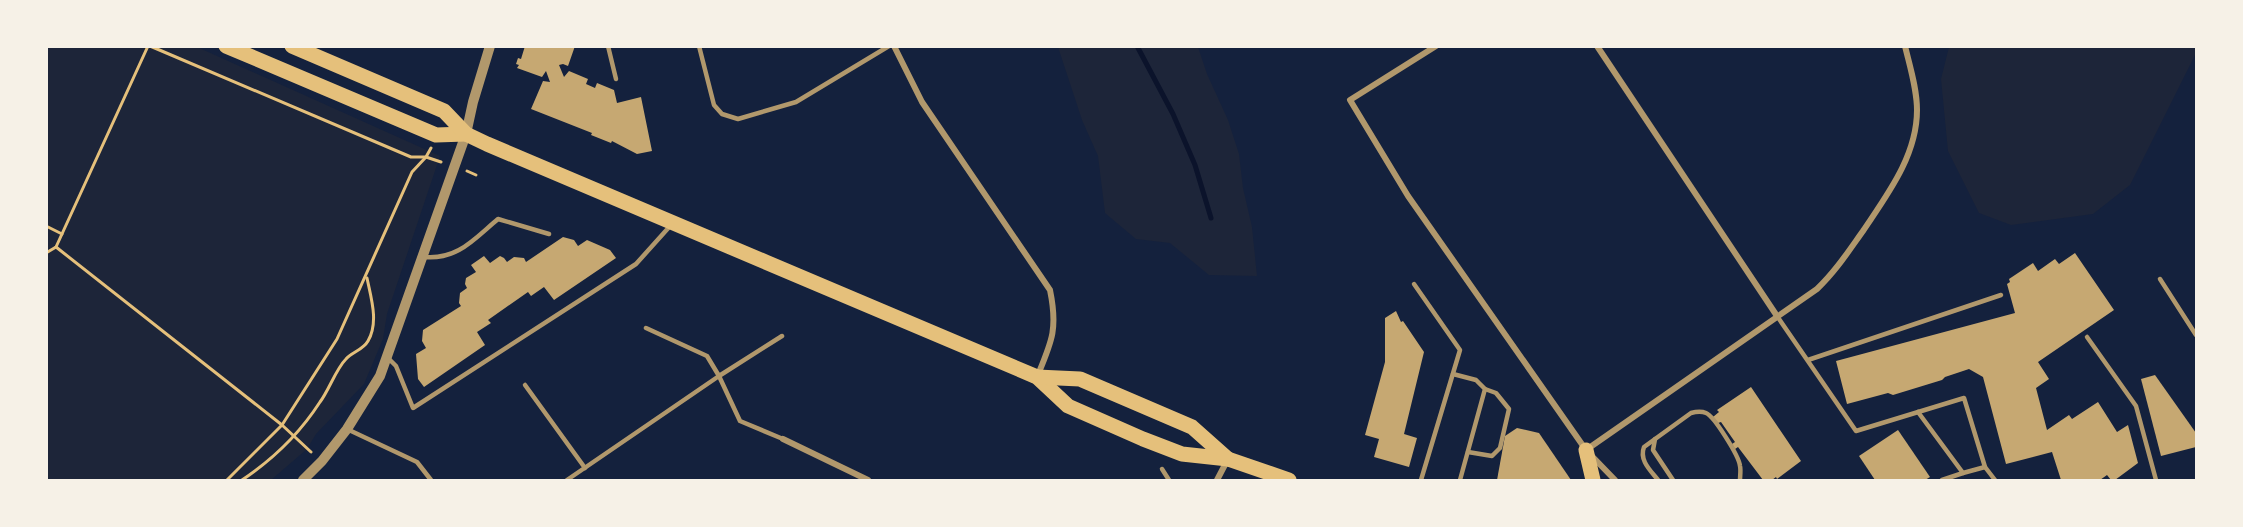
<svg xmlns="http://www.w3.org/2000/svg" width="2243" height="527" font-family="Literata,serif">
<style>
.green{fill:#1d2539}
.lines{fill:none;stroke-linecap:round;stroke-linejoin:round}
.stream{stroke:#0b132b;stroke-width:5}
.building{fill:#c6a872}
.path{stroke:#e5c07b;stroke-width:3}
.service{stroke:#b1986c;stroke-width:4.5}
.minor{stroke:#b1986c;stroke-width:6}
.tertiary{stroke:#b1986c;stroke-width:10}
.primary{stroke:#e5c07b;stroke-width:15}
</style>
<rect width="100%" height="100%" fill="#14213d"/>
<g class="green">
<polygon points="46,47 197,47 440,156 387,314 383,339 364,384 316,434 307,449 271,480 47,480"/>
<polygon points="1058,47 1198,47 1207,74 1228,120 1239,154 1243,188 1252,227 1257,276 1209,275 1170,243 1136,239 1105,213 1098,156 1082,120"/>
<polygon points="1949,47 2196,46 2196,53 2130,185 2093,214 2011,225 1979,213 1948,151 1941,79"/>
</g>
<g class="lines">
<polyline class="stream" points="1137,46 1173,114 1195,165 1211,218"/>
</g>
<g class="building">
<polygon points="525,46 575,46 568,66 563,64 559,65 564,77 569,71 588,79 586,84 595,88 597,83 614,90 617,103 641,97 652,151 637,154 612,141 611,143 591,135 592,133 531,109 543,81 550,82 546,71 542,77 517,68 519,65 516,64 518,58 521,59"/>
<polygon points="563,237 574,240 578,246 587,240 610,250 616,258 554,300 544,287 531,296 528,292 488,320 491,323 477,332 485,345 424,387 418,379 416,354 426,348 422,341 423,330 461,306 459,303 460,293 467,288 465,284 466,278 476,272 471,265 484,256 490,263 500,256 504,258 507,262 514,257 524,258 526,262"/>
<polygon points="2075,253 2114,310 2038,362 2049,379 2036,388 2047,430 2069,415 2072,419 2098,402 2117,432 2128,425 2138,463 2115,480 2111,480 2107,475 2100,480 2061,480 2052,452 2006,464 1983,377 1969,369 1945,377 1942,380 1893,395 1888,393 1847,404 1836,361 2015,313 2007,284 2010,282 2009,279 2033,263 2038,271 2055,259 2059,264"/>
<polygon points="1396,311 1401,322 1403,321 1424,352 1404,434 1417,438 1409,467 1374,457 1379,439 1365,435 1385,362 1385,318"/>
<polygon points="2155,375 2196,433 2196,447 2161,456 2141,379"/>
<polygon points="1751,387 1801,461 1777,479 1776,477 1772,480 1763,480 1738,447 1735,449 1732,444 1735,442 1721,422 1718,423 1713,417 1719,412 1717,410"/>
<polygon points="1517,428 1539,433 1571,480 1497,480 1505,436"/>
<polygon points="1898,430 1930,477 1925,480 1875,480 1859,456"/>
</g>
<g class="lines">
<g class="path">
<polyline points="150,46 411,157 426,157 441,162"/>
<polyline points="467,171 476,175"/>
<polyline points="46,226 62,234"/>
<polyline points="56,247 282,425 311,452"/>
<polyline points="46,253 56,247 148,46"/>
<polyline points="227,480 282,425 337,339 412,172 426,157 431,148"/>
<path d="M242 480C272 460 300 433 320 402 329 390 336 369 346 359 352 352 363 350 368 341 379 322 371 298 367 278"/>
</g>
<g class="service">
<polyline points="608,46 616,79"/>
<polyline points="699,46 714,105 722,114 738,119 796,102 889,46"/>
<path d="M424 257C458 260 474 239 498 219L549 234"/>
<polyline points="2160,279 2196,335"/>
<polyline points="1414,284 1460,350 1421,480"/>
<polyline points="1777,316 1856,431 1964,398 1985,467 1995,480"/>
<polyline points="646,328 707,356 719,376 782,336"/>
<polyline points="2087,337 2136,406 2156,480"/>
<polyline points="387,357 396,366 413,408 636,264 671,225"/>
<polyline points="1808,360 2001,295"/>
<polyline points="1453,374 1476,380 1485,389 1460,480"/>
<polyline points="525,385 585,468"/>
<polyline points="1918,412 1963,473 1985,467"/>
<polyline points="349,430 417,462 431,480"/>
<polyline points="1655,439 1653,450 1673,480"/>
<polyline points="1468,452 1492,456 1500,448 1509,409 1496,393 1485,389"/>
<polyline points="1162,469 1169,480"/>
<polyline points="567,480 719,376 740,421 783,439"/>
<path d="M1658 480C1650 470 1639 460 1644 447L1691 413C1695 412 1701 411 1706 413 1714 416 1739 456 1740 466 1741 470 1740 476 1740 480"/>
<polyline points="1942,480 1963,473"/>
</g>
<g class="minor">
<path d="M894 46 922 102 1050 290C1058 329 1052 341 1037 377"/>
<polyline points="1436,46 1350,100 1408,196 1586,450 1615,480"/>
<polyline points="1597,46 1777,316"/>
<polyline points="783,439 868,480"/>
<path d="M1586 450 1817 289C1835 272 1848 252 1863 231 1887 195 1917 156 1917 110 1917 89 1910 67 1905 46"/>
<polyline points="1217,480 1228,459"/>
</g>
<polyline class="tertiary" points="303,480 322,461 347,429 380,376 466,134 473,102 490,46"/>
<g class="primary">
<polyline points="226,46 436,135 466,134"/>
<polyline points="292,46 444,111 466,134 487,144 1037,377 1068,406 1143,439 1182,454 1228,459 1289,480"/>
<polyline points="1037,377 1080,379 1192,427 1228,459"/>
<polyline points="1586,450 1593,480"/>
</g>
</g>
<rect width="2243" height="527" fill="none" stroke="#f6f1e7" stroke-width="96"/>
</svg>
